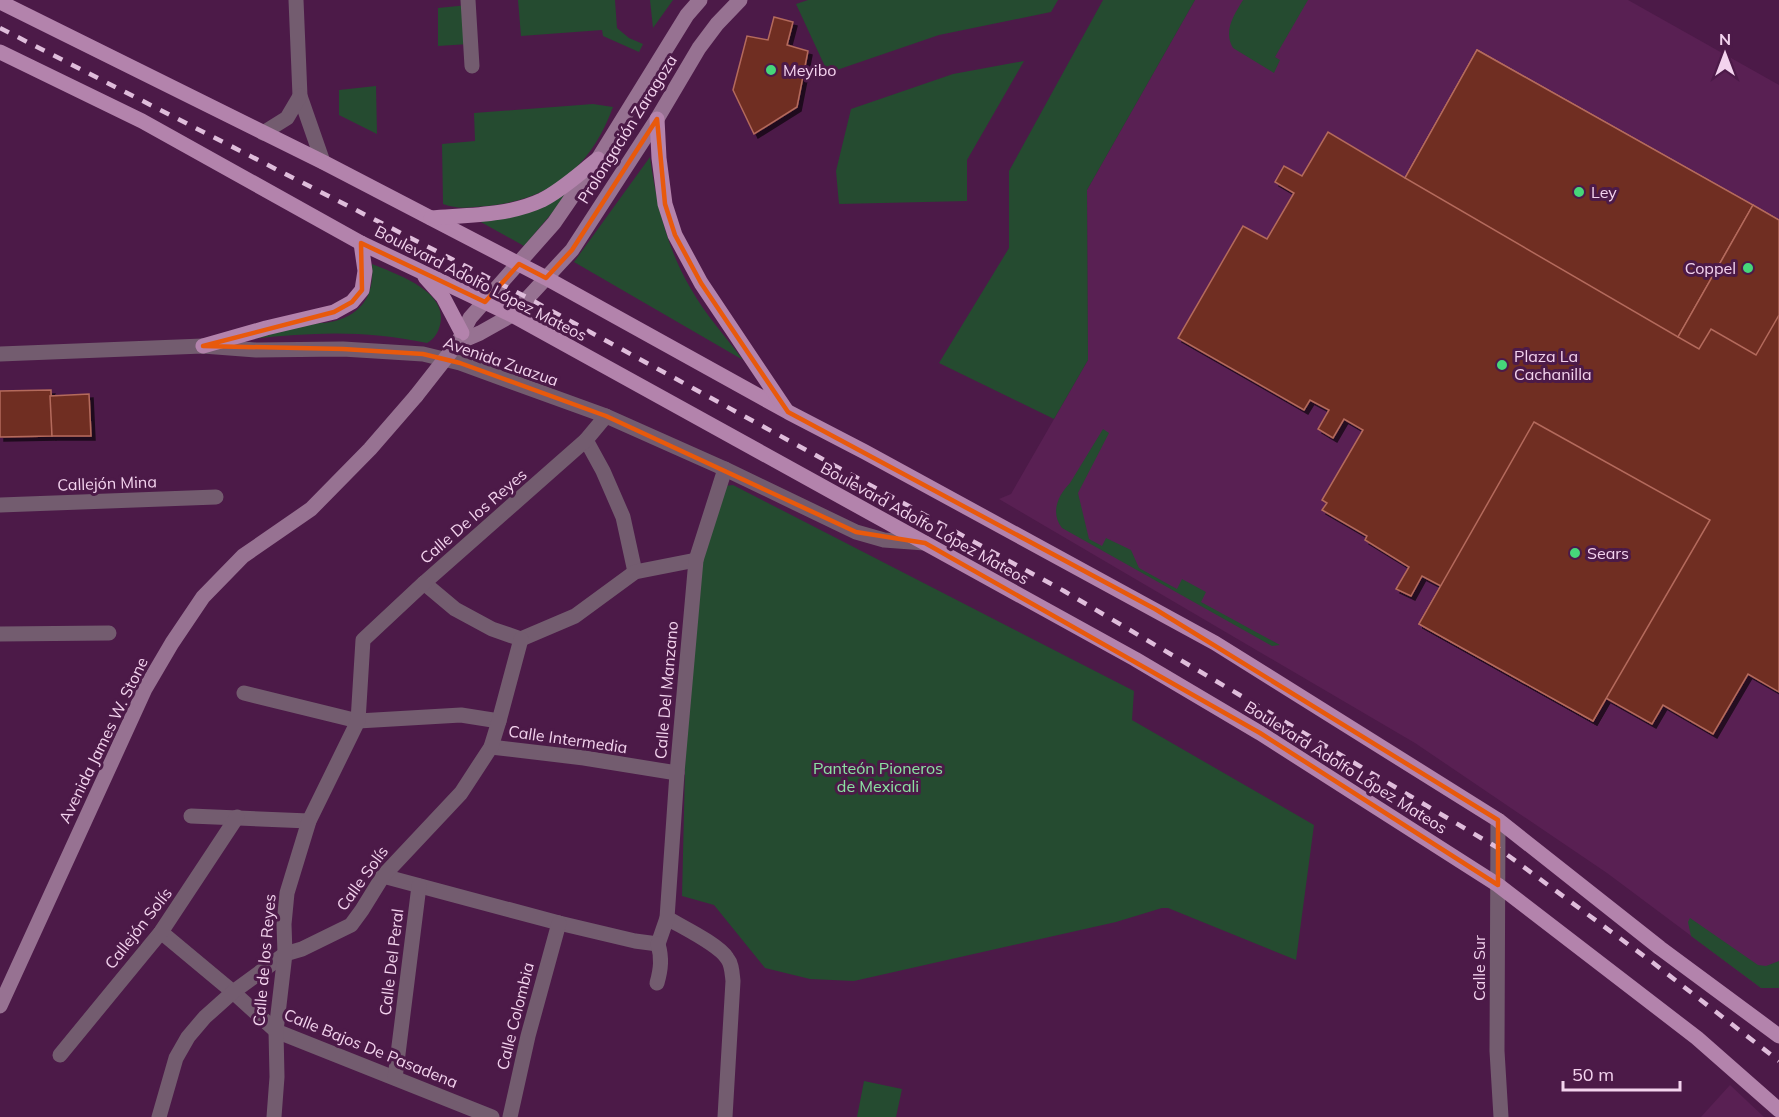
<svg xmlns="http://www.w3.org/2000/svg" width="1779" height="1117" font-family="Mulish,sans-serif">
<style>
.built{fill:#592053}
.green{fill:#254b30}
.building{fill:#702f24;stroke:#b46a5c;stroke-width:1.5;filter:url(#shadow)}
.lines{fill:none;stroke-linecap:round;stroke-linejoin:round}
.minor{stroke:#735c6f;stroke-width:15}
.secondary{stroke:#977292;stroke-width:15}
.primary{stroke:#b383ac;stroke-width:15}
.rail{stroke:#dfbddb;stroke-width:4.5;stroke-dasharray:10 10;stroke-linecap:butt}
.secondary-bridge{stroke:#977292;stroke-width:15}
.marked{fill:none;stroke:#e8590c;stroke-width:4.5;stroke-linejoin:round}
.poi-dot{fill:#46d77a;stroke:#4c1a48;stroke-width:2}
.labels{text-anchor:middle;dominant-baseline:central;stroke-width:6;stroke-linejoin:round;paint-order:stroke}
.poi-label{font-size:16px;fill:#f3d3ee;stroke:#4c1a48;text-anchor:start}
.street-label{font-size:16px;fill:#f3d3ee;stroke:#4c1a48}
.park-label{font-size:16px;fill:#8be2a2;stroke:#4c1a48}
</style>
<defs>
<filter id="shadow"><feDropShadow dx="4" dy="4" stdDeviation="0" flood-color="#0009"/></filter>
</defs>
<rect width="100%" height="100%" fill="#4c1a48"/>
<g class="built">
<polygon points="1195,0 1628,0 1779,85 1779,988 1761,988 1607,873 1415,743 999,499 1011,494 1088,360 1087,190"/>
<polygon points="1730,1085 1764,1117 1701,1117"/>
</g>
<g class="green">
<polygon points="518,0 615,0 617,28 629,38 643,44 639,52 603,36 602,30 521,36"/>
<polygon points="650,0 673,0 653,28"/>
<polygon points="808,0 1058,0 1051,12 939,35 828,73 796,4"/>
<polygon points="1103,0 1195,0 1087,190 1088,360 1054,419 939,363 1009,248 1009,171"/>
<path d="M1243 0H1308L1275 57 1280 60 1274 73 1233 48C1223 31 1234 15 1243 0Z"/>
<polygon points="468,5 469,44 438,46 438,8"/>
<polygon points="1024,61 967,160 967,201 839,204 836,171 851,109 953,74"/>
<polygon points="376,86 377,134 339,115 339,90"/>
<path d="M593 104 613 107C591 167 552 199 488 206 470 207 459 210 443 204L442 144 475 141 474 113Z"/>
<path d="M650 157C656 202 667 249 691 289 705 314 726 337 743 360L574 262Z"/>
<path d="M574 187 524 246 479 221C521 220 539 207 574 187Z"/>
<path d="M372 264C396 274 449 291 440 325 438 333 434 339 427 343 366 330 313 332 252 339 267 335 282 329 297 326 310 323 323 324 335 321 365 312 374 293 372 264Z"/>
<path d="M1103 429 1109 433 1078 493 1089 539 1102 546 1106 538 1131 550 1139 568 1177 589 1182 579 1206 592 1201 602 1280 645 1272 646 1062 528C1050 513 1058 495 1070 483Z"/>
<polygon points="733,485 1134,691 1132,720 1314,825 1296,960 1168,908 1162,908 1116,922 854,981 810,979 765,968 714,905 682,896 686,727 701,562 724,486"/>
<polygon points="1690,918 1758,965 1766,966 1779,961 1779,988 1761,988 1691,936 1688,922"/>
<polygon points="864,1081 902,1089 896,1117 857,1117"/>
</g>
<g class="building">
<polygon points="774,17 793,22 787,45 808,51 797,107 754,134 733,90 747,36 768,40"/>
<polygon points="1477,50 1779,220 1779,692 1748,674 1713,734 1663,705 1652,724 1606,698 1593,721 1419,624 1441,586 1422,576 1411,596 1396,589 1409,567 1365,540 1367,536 1322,510 1327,503 1322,500 1363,430 1344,419 1333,438 1318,429 1329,410 1310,400 1304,410 1178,338 1243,226 1267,239 1294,193 1275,182 1284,166 1302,176 1328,132 1405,178"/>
<polygon points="1477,50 1753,205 1678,337 1405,178"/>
<polygon points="1753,205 1779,220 1779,315 1756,355 1711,329 1699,349 1678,337"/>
<polygon points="51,390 52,436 0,437 0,391"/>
<polygon points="89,394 91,436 52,436 50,396"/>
<polygon points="1534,422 1710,520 1593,721 1419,624"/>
</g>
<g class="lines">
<g class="minor">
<polyline points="296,0 300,96 323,162"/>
<polyline points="468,0 472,66"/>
<polyline points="263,133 287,118 300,96"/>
<polyline points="0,354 203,346 256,350 343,349 423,354 460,363 606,416 725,469 856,532 884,540 925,543"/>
<polyline points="586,440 603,471 623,517 635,572"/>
<polyline points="0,505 216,497"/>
<polyline points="424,583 455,609 492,629 521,639 575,616 635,572 696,560"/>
<polyline points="0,634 109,633"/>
<polyline points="244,693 358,721 461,715 499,721"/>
<polyline points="491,747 584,758 677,773"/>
<polyline points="191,816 309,821"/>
<polyline points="1498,820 1497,1051 1501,1117"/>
<polyline points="383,876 559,923 635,941 658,944"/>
<path d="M667 918C682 927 718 944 727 958 732 964 732 973 733 981L725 1117"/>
<polyline points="161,932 233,992 276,1031 492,1117"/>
<polyline points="658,944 667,918 677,773 696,560 725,469"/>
<path d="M657 983C661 969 662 958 658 944"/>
<polyline points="60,1055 161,932 237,817"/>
<polyline points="395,1078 419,886"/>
<polyline points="159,1117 176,1058 188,1037 205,1017 233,992 285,954 302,949 351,925 362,910 383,876 461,793 491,747 499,721 521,639"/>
<polyline points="274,1117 277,1077 276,1031 285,954 284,924 287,893 309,821 358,721 363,640 424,583 586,440 606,416"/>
<polyline points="510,1117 528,1036 559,923"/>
</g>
<g class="secondary">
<polyline points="459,342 480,333 512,315 572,250 657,119 699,48 717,24 740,0"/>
<polyline points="457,344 470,318 554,223 598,159 687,15 700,0"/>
<polyline points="0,1006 145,689 172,643 203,597 243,556 311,509 370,449 416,396"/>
</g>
<g class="primary">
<polyline points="0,2 323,162 546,278 788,412 865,452 1215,643 1498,820 1660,948 1779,1036"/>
<polyline points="0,52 142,121 361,243 512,315 1135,659 1260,733 1498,885 1697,1038 1779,1110"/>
<polyline points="657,119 659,158 665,204 675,235 701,283 786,410"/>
<path d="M431 218C468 215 508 216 542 200 562 190 580 173 598 159"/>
<polyline points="425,277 443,297 462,333"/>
<polyline points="203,346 266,328 334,312 352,302 362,290 365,271 361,243"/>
</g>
<polyline class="rail" points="0,28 528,298 1064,591 1498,848 1652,962 1779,1061"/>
<polyline class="secondary-bridge" points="416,396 456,345"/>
</g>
<path class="marked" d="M657 119 665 204 675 235 701 283 788 412 1155 609 1498 820V885L1260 733 925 543 856 532 606 416 460 363 423 354 343 349 203 346 334 312 352 302 362 290 361 243 485 302 519 264 546 278 572 250Z"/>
<g class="poi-dot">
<circle cx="771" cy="70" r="6"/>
<circle cx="1579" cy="192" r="6"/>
<circle cx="1748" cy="268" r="6"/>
<circle cx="1502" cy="365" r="6"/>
<circle cx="1575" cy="553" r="6"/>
</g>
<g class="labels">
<g class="poi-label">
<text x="783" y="70">Meyibo</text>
<text x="1591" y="192">Ley</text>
<text x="1736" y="268" text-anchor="end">Coppel</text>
<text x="1514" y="356">Plaza La<tspan x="1514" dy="18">Cachanilla</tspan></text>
<text x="1587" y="553">Sears</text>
</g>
<g class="street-label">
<text transform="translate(627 129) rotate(-58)">Prolongación Zaragoza</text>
<text transform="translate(481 283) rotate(27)">Boulevard Adolfo López Mateos</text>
<text transform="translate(501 361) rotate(19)">Avenida Zuazua</text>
<text transform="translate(107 483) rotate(-2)">Callejón Mina</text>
<text transform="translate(473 516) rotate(-41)">Calle De los Reyes</text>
<text transform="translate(925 523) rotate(29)">Boulevard Adolfo López Mateos</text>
<text transform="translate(666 690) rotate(-85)">Calle Del Manzano</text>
<text transform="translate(568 739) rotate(8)">Calle Intermedia</text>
<text transform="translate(103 740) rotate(-64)">Avenida James W. Stone</text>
<text transform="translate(1346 767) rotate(32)">Boulevard Adolfo López Mateos</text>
<text transform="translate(362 878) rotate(-54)">Calle Solís</text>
<text transform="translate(138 928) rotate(-52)">Callejón Solís</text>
<text transform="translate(264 960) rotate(-85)">Calle de los Reyes</text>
<text transform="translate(391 962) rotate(-83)">Calle Del Peral</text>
<text transform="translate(1479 968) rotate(-90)">Calle Sur</text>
<text transform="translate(515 1016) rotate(-76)">Calle Colombia</text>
<text transform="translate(371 1048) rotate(22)">Calle Bajos De Pasadena</text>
</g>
<g class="park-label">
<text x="878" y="768">Panteón Pioneros<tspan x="878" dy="18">de Mexicali</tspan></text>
</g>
</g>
<g transform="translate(1725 54)" stroke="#4c1a48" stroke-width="4.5" paint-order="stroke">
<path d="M0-4.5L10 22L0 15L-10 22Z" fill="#f3d3ee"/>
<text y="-9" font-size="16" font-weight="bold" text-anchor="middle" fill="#f3d3ee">N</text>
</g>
<path d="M1563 1081v9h117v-9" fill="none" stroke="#f3d3ee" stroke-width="3"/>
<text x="1572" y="1081" font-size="18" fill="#f3d3ee" stroke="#4c1a48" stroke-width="4.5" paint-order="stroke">50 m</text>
</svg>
